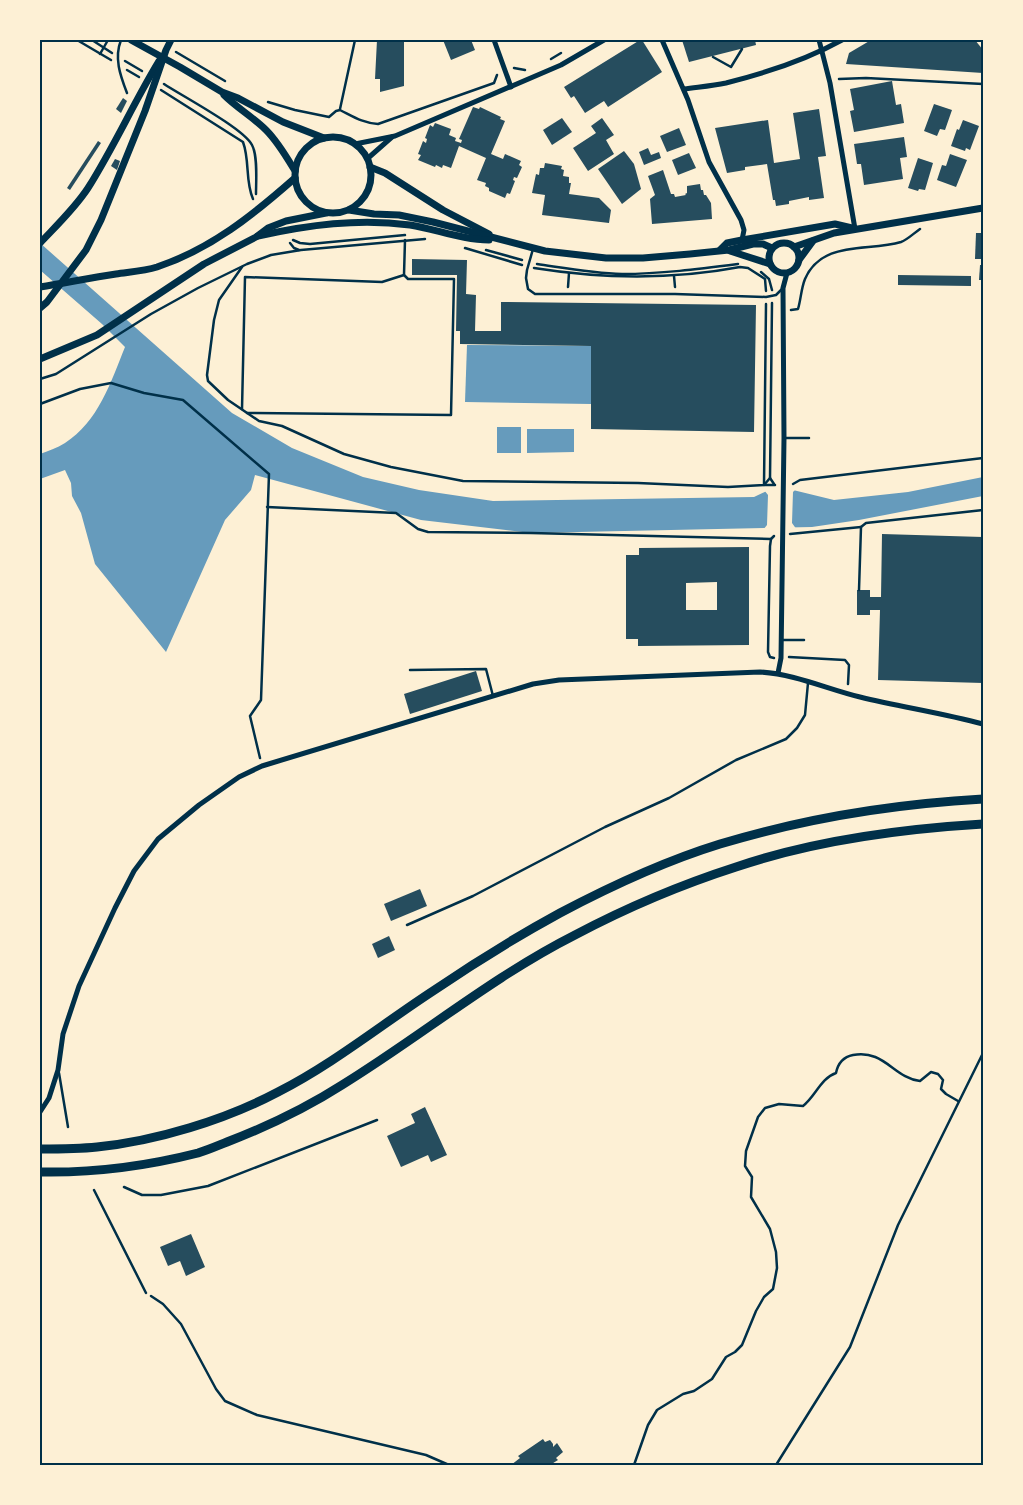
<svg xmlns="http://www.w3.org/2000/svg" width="1023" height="1505" font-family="'Fira Sans Condensed',sans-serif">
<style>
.water{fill:#669bbc}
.pier{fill:#fdf0d5}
.building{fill:#264d5e;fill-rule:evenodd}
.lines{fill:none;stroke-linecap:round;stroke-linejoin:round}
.path{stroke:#003049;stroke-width:2.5}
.service{stroke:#003049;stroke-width:2.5}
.minor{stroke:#003049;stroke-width:5}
.tertiary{stroke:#003049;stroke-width:7}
.trunk{stroke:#003049;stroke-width:9}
.neatline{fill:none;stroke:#003049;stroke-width:2}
</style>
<rect width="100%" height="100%" fill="#fdf0d5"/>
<g class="water">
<path d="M40 243 232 413 292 448 363 477 419 490 493 501 754 497 771 489 793 490 834 500 908 492 983 477V496L859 520 812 527 531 533 421 520 255 475 251 490 225 520 166 652 95 564 81 513 72 496 71 483 65 470 40 479V454C48 451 57 448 65 443 98 422 111 382 125 347L102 324 40 270Z"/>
<polygon points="467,345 591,346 591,404 465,402"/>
<rect x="497" y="427" width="24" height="26"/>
<polygon points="527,429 574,429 574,452 527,453"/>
</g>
<polygon class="pier" points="771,487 797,488 793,492 792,523 797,530 763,530 767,525 768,495 764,490"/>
<g class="building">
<polygon points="377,40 404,40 404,86 380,92 380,79 375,79"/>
<polygon points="443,40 471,40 475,50 451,60"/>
<polygon points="640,40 642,40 662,72 608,107 604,101 585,113 574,96 571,98 564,87"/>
<polygon points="682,40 755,40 756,45 689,62"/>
<polygon points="871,40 975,40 983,50 983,73 846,64 849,53"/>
<polygon points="892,81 896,105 901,104 904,123 854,132 850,111 854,110 850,89"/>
<polygon points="123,98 127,101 121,113 116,109"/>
<polygon points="934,104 952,110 945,130 940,129 937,136 924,131"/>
<polygon points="473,107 479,109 480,107 501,117 500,119 505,121 491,154 503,159 505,154 521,161 519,165 522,167 517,178 514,177 513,180 515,181 510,194 507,193 505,198 489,191 489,188 485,186 486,183 477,180 486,158 459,146 451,168 443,165 442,168 436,165 435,167 418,160 421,155 418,154 423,141 426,143 427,139 425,138 430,125 433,127 435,123 451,129 449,135 456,138 455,141 461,143 462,140 459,139"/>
<polygon points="819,109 826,156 818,157 824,198 809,200 809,197 789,201 789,204 776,206 775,200 773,200 767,164 745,167 745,170 727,173 715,128 768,120 774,163 800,159 793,113"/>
<polygon points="562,118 572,132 552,145 543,130"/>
<polygon points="602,118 614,135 606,140 614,154 588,171 573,148 596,133 591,126"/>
<polygon points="963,120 979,126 970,150 966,148 965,151 951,146 957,129 959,130"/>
<polygon points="679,128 686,145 667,152 660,136"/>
<polygon points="904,137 907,157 900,158 903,179 864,185 861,164 857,164 854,144"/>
<polygon points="98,141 101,143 70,190 67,188"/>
<polygon points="648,148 651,155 659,152 661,158 644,165 639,152"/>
<polygon points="624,151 634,164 641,189 622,204 598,169"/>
<polygon points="689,153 696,168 678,175 672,160"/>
<polygon points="950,154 967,160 956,187 937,180 942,165 946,166"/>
<polygon points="918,158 933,163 925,190 919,189 918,191 908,188"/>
<polygon points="115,159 120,161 117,170 111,166"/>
<polygon points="545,163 562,166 561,169 564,170 563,176 569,177 569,183 571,183 569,194 599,198 611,210 609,223 542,215 545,195 532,193 536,174 539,175 540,168 544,168"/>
<polygon points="663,170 671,194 674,194 675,197 686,195 685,194 687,193 687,186 700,184 701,190 703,190 704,195 706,195 711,203 712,219 652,224 650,199 655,195 648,176"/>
<polygon points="976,233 983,233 983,259 975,259"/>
<polygon points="412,259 467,260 466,294 476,295 475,331 501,331 501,302 756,305 754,432 591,429 591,346 460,344 460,331 456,331 457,275 412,275"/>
<polygon points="980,265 983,265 983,280 979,280"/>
<polygon points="898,275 971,276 971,286 898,285"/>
<polygon points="882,534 983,537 983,683 878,680 880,610 870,610 870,615 857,615 857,590 870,590 870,597 881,597"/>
<path d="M749 547V645L638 646V639H626V555H639V548ZM717 582V610H686V583Z"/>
<polygon points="476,671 482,691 410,714 404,694"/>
<polygon points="420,889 427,906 391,921 384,904"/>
<polygon points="389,936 395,950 378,958 372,944"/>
<polygon points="425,1107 447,1155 431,1162 428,1155 401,1167 387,1136 415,1123 411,1114"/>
<polygon points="191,1234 205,1267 186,1276 180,1261 168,1266 160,1247"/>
<polygon points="543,1439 545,1442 550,1440 553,1444 553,1447 557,1443 563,1452 556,1458 558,1460 550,1465 511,1465 520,1458 518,1456"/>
</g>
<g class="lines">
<g class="path">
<polyline points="77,40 111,60"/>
<polyline points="92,40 112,53"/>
<polyline points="176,52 225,81"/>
<polyline points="100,54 108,40"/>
<polyline points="713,57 731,67 742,49"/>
<polyline points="551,59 561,53"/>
<polyline points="125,61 142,71"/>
<polyline points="514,68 525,70"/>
<polyline points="127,70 139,77"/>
<polyline points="839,79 866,78 983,84"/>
<path d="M164 84C182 96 243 128 252 145 258 156 256 181 256 194"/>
<path d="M161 90 243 142C250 161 245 181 253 199"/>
<path d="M268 102 295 110 329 117 336 111 340 110C354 117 363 123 378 124L494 83 497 75"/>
<polyline points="340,109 355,40"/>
<polyline points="293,240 300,243 310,244 405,235"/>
<polyline points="290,243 294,248 299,250"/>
<polyline points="465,248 522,265"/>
<polyline points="486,250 522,260"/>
<path d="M537 264C565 268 593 273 622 274 660 274 699 269 738 264"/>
<polyline points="242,267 219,300 214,320 207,375 208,381 228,400 259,421 282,426 344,454 391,467 463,481 638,483 728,487 764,485 770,478"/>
<path d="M534 268C603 279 671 280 740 267L748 268 765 279 766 291"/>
<polyline points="761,272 769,279 772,290"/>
<polyline points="674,276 675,287"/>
<polyline points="568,287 569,273"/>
<polyline points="772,303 770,478 774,484"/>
<polyline points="766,304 764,485 775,485"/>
<path d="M791 310 798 309C801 299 801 289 805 279 822 240 867 252 901 242 907 240 914 233 920 229"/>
<polyline points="40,379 56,374 151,314 198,288 247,264 271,255 301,250 425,239"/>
<polyline points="40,404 80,389 111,383 144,393 183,400 269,474 261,700 250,716 260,758"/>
<polyline points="242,409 245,277 382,282 404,275"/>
<polyline points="247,413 451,415 454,279 408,279 404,275 405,240"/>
<polyline points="793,484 800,480 983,458"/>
<polyline points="267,507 396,513 418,529 428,532 531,533 771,539"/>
<polyline points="790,534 861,527"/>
<polyline points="859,590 861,527 866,523 983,510"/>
<polyline points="789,657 845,660 849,665 848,684"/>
<polyline points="774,658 770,657 768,652 770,546 771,539 774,536"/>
<polyline points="151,1296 163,1304 181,1324 216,1389 225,1401 257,1415 426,1455 449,1465"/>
<path d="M634 1465 648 1425 657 1410 683 1394 694 1391 712 1379 726 1357 735 1352 742 1345 756 1311 764 1297 773 1289 777 1268 776 1252 770 1229 751 1197 752 1177 745 1166 746 1151 758 1117 765 1108 779 1104 803 1106C815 1097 821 1078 836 1073 838 1063 843 1057 853 1055 884 1049 894 1078 920 1081L931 1072 938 1074 943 1080 941 1089 946 1094 958 1101"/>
<polyline points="776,1465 850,1347 898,1225 983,1053"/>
</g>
<g class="service">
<path d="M121 40C114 58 120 75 127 93"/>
<polyline points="533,249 527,270 526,278 528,289 535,294 675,294 766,297 776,295 782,289"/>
<polyline points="785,438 809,438"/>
<polyline points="781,640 804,640"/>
<polyline points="410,670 486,669 493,696"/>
<polyline points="407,925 473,896 605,827 669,798 736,760 786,739 797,728 805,715 808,683"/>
<polyline points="59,1073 68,1127"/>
<polyline points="124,1187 142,1195 161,1195 208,1186 377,1120"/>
<polyline points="94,1190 146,1293"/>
</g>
<g class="minor">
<polyline points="494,40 511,87"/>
<polyline points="662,40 688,100 709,162 741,220 744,230 742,240"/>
<polyline points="819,40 830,83 855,229"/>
<path d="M684 89C698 87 712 86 726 83 766 73 806 60 842 40"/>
<polyline points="355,144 395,136 561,65 604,40"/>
<polyline points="367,159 392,137"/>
<polyline points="778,673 781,658 784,438 783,288 787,273"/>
<path d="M40 1112 49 1098 58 1070 63 1034 79 986 115 908 134 871 158 839 199 805 239 777 262 766 533 684 559 680 760 672C795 674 827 689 860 697 901 707 942 713 983 724"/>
</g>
<g class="tertiary">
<polyline points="131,40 180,67 222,92 238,98 283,122 324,138"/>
<path d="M224 95C237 108 253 117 266 130 278 142 286 156 295 171"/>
<circle cx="333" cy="175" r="38"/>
<polyline points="370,167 385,173 443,210 489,234"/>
<polyline points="349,210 374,214 399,215 433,222 545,251 606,258 643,258 690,254 729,250 753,244 763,244 772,248"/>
<path d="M258 236C308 225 358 218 410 225 436 229 462 240 489 240"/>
<path d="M40 243C57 225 75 208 88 188 114 147 134 102 159 61"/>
<circle cx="784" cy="258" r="15"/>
<polyline points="794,247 834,233 983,208"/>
<polyline points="720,250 727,243 742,240 835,224 852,228"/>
<polyline points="730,251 770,264"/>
<polyline points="799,260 813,241"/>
<path d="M40 287C65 283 90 278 116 274 129 272 144 271 157 267 211 249 253 215 295 178"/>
<polyline points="40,308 47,302 86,250 101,220 145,111 166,50 171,40"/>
<polyline points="40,359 97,335 204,264 256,237 268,228 286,221 326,213"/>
</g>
<g class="trunk">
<path d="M40 1149C59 1149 78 1149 97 1147 156 1141 225 1120 278 1092 333 1064 381 1025 433 991 474 963 516 937 560 913 611 886 665 861 720 844 806 818 894 804 983 799"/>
<path d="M40 1172C92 1173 147 1166 198 1153 208 1150 217 1146 227 1142 266 1127 306 1108 342 1085 420 1037 492 977 575 935 626 908 680 885 736 867 815 840 900 829 983 824"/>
</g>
</g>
<rect width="1023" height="1505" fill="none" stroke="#fdf0d5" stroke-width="82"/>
<rect x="41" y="41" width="941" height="1423" class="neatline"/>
</svg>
